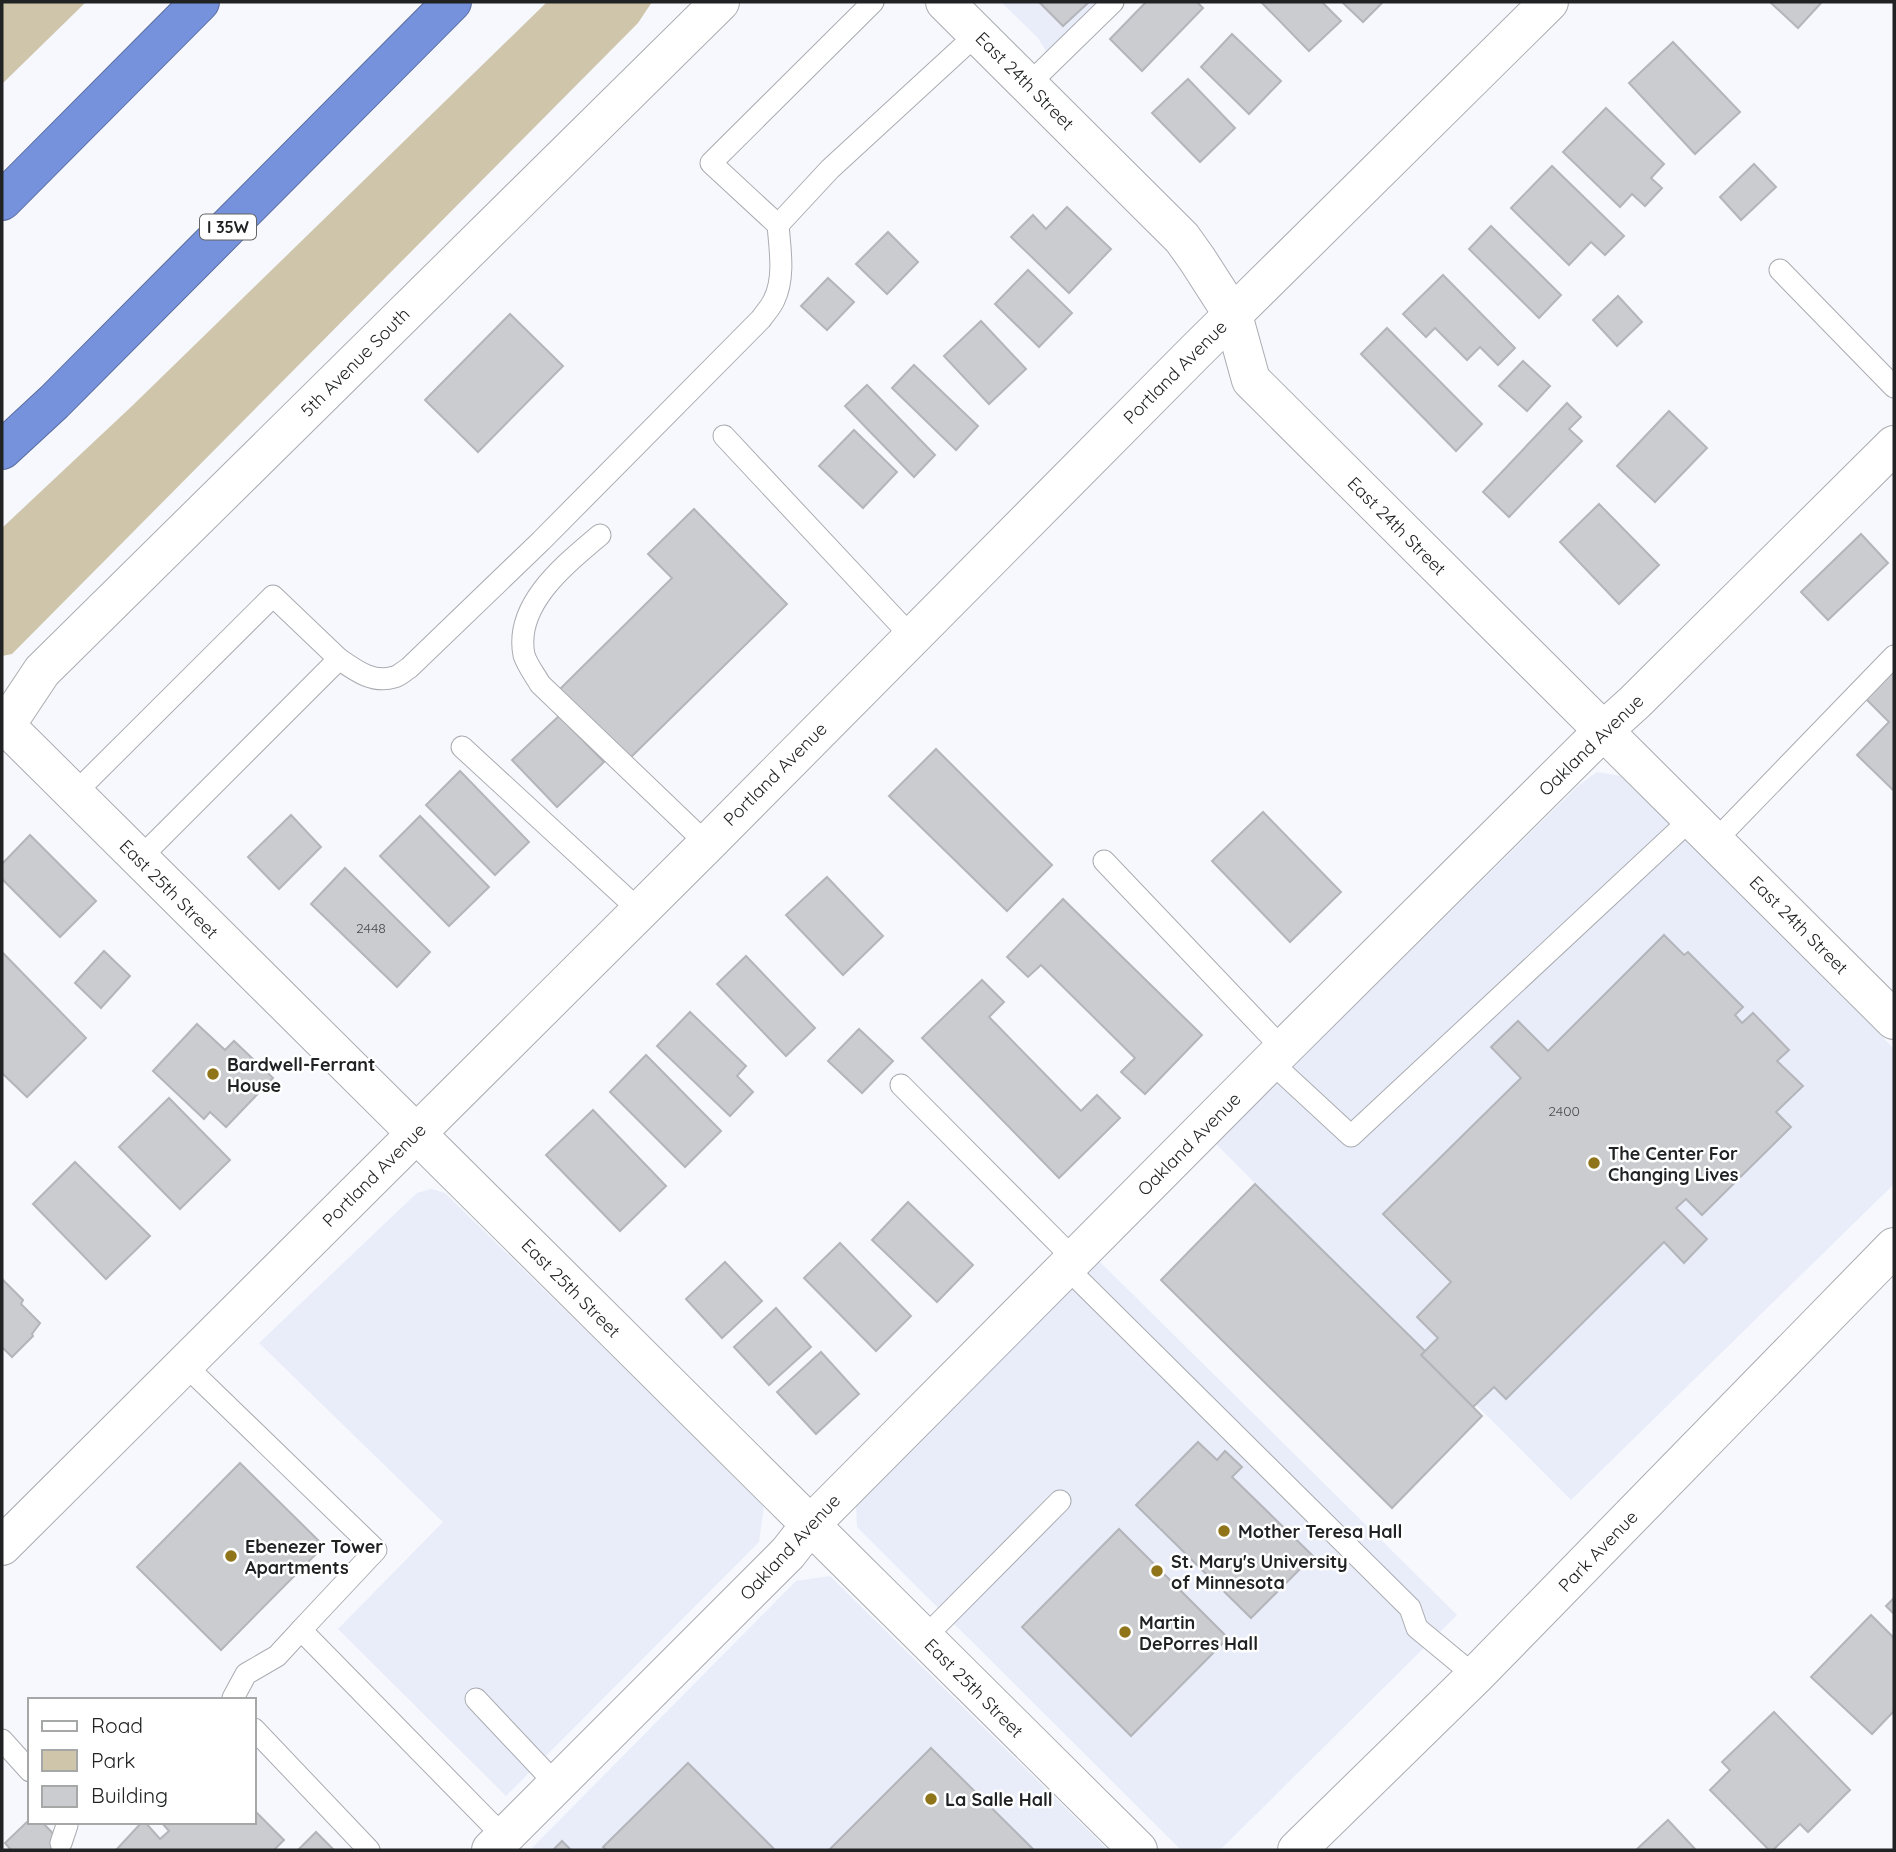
<svg xmlns="http://www.w3.org/2000/svg" width="1896" height="1852" font-family="Quicksand,sans-serif">
<style>
.built{fill:#e8edf9}
.green{fill:#cec5aa}
.building{fill:#caccd0;stroke:#b3b5ba;stroke-width:2}
.lines{fill:none;stroke-linecap:round;stroke-linejoin:round}
.lane-casing{stroke:#aaacb1;stroke-width:23}
.street-casing{stroke:#aaacb1;stroke-width:40}
.secondary-casing{stroke:#aaacb1;stroke-width:40}
.highway-casing{stroke:#586b9c;stroke-width:40}
.lane{stroke:#fff;stroke-width:21}
.street{stroke:#fff;stroke-width:38}
.secondary{stroke:#fff;stroke-width:38}
.highway{stroke:#7692dd;stroke-width:38}
.poi-dot{fill:#8f7419;stroke:#fff;stroke-width:2.5}
.labels{text-anchor:middle;dominant-baseline:central;stroke-width:5;stroke-linejoin:round;paint-order:stroke}
.number-label{font-size:14px;fill:#4b4c4e}
.shield{fill:#fff;stroke:#646465;stroke-width:2}
.shield-label{font-size:16px;font-weight:bold;fill:#212223}
.street-label{font-size:18px;fill:#212223;stroke:#fff}
.poi-label{font-size:18px;font-weight:bold;fill:#212223;stroke:#fff;text-anchor:start}
</style>
<rect width="100%" height="100%" fill="#f6f8fd"/>
<g class="built">
<polygon points="1001,2 1125,2 1058,71 1038,38"/>
<polygon points="1597,772 1627,777 1894,1049 1894,1184 1571,1500 1215,1143 1579,785"/>
<polygon points="431,1189 445,1193 764,1505 759,1542 506,1796 338,1629 443,1522 259,1343 417,1193"/>
<polygon points="1098,1260 1457,1615 1220,1850 1181,1850 857,1527 856,1505"/>
<polygon points="830,1576 1108,1850 530,1850 796,1581"/>
</g>
<g class="green">
<polygon points="2,2 86,2 2,84"/>
<polygon points="547,2 652,2 638,23 12,654 2,656 2,528 132,406"/>
</g>
<g class="building">
<polygon points="1039,2 1089,2 1063,26"/>
<polygon points="1146,2 1197,2 1203,8 1142,71 1110,39"/>
<polygon points="1261,2 1322,2 1341,21 1309,51"/>
<polygon points="1342,2 1383,2 1363,22"/>
<polygon points="1770,2 1822,2 1798,28"/>
<polygon points="1232,34 1281,81 1249,114 1201,67"/>
<polygon points="1673,42 1740,112 1695,154 1629,83"/>
<polygon points="1188,79 1235,128 1200,162 1152,113"/>
<polygon points="1606,108 1664,164 1651,178 1662,188 1645,206 1632,194 1620,207 1563,152"/>
<polygon points="1754,164 1776,187 1741,220 1720,197"/>
<polygon points="1552,166 1624,236 1605,255 1591,242 1569,265 1511,208"/>
<polygon points="1067,207 1111,249 1069,293 1011,237 1033,215 1046,229"/>
<polygon points="1491,226 1561,295 1539,318 1469,249"/>
<polygon points="888,232 918,262 887,294 856,264"/>
<polygon points="1028,270 1072,313 1039,347 995,304"/>
<polygon points="1443,275 1515,348 1498,365 1480,347 1467,360 1435,328 1426,337 1403,314"/>
<polygon points="828,278 854,302 827,330 801,306"/>
<polygon points="1618,296 1642,322 1617,346 1593,320"/>
<polygon points="510,314 563,366 478,452 425,400"/>
<polygon points="981,321 1026,369 989,404 944,356"/>
<polygon points="1387,328 1482,424 1456,451 1361,354"/>
<polygon points="1523,361 1550,386 1527,411 1499,386"/>
<polygon points="914,365 978,426 956,450 892,388"/>
<polygon points="867,385 935,455 914,477 845,406"/>
<polygon points="1567,403 1581,417 1569,429 1582,441 1509,517 1483,492"/>
<polygon points="1669,411 1707,448 1655,502 1617,466"/>
<polygon points="854,430 897,472 863,508 819,466"/>
<polygon points="1599,504 1659,565 1619,604 1560,542"/>
<polygon points="694,509 787,604 627,761 558,691 672,578 648,554"/>
<polygon points="1861,534 1888,563 1828,620 1801,592"/>
<polygon points="1894,667 1894,791 1857,755 1889,722 1865,698"/>
<polygon points="559,716 604,762 557,807 512,760"/>
<polygon points="936,749 1052,865 1007,911 889,796"/>
<polygon points="460,771 529,842 495,875 426,805"/>
<polygon points="1263,812 1341,892 1290,942 1212,861"/>
<polygon points="291,815 321,847 279,889 248,857"/>
<polygon points="420,816 489,887 449,926 380,856"/>
<polygon points="30,835 96,901 60,937 2,879 2,864"/>
<polygon points="345,868 430,952 397,987 311,904"/>
<polygon points="827,877 883,936 843,975 786,915"/>
<polygon points="1063,899 1202,1035 1145,1094 1121,1072 1135,1058 1041,965 1028,977 1007,957"/>
<polygon points="1664,935 1684,955 1688,952 1743,1007 1735,1015 1742,1023 1753,1013 1789,1050 1777,1061 1803,1086 1776,1112 1791,1127 1702,1215 1686,1199 1676,1208 1707,1239 1684,1263 1664,1242 1506,1399 1494,1387 1473,1407 1421,1355 1438,1338 1417,1317 1451,1282 1383,1214 1521,1078 1491,1047 1518,1021 1548,1051"/>
<polygon points="104,951 130,976 101,1008 75,983"/>
<polygon points="2,952 86,1038 27,1097 2,1073"/>
<polygon points="746,956 815,1028 786,1056 717,984"/>
<polygon points="982,980 1004,1002 989,1017 1081,1111 1097,1095 1120,1118 1059,1178 922,1038"/>
<polygon points="690,1012 746,1066 737,1076 753,1092 730,1116 657,1046"/>
<polygon points="197,1024 225,1050 234,1041 273,1078 226,1127 210,1112 204,1119 153,1071"/>
<polygon points="859,1029 893,1061 862,1093 828,1061"/>
<polygon points="646,1055 721,1131 685,1167 610,1092"/>
<polygon points="169,1098 230,1160 180,1209 119,1147"/>
<polygon points="593,1110 666,1186 620,1231 546,1155"/>
<polygon points="75,1162 150,1236 106,1279 33,1204"/>
<polygon points="1255,1184 1425,1351 1421,1355 1482,1416 1392,1508 1161,1280"/>
<polygon points="908,1202 973,1265 937,1302 872,1240"/>
<polygon points="840,1243 911,1316 876,1351 804,1278"/>
<polygon points="725,1262 762,1301 722,1338 686,1299"/>
<polygon points="2,1279 23,1300 21,1304 40,1323 32,1334 33,1336 12,1357 2,1347"/>
<polygon points="776,1308 811,1347 769,1385 734,1347"/>
<polygon points="821,1352 859,1394 816,1434 777,1392"/>
<polygon points="1198,1442 1217,1460 1225,1451 1242,1467 1232,1477 1313,1556 1251,1618 1136,1505"/>
<polygon points="240,1463 324,1546 221,1650 137,1567"/>
<polygon points="1119,1529 1228,1638 1131,1736 1022,1627"/>
<polygon points="1894,1598 1894,1614 1886,1606"/>
<polygon points="1871,1615 1894,1638 1894,1711 1872,1734 1811,1677"/>
<polygon points="1774,1712 1850,1790 1808,1832 1800,1824 1773,1850 1769,1850 1710,1790 1730,1770 1722,1762"/>
<polygon points="931,1748 1033,1849 1032,1850 829,1850"/>
<polygon points="688,1763 775,1850 606,1850 603,1847"/>
<polygon points="254,1810 284,1840 274,1850 116,1850 142,1822 145,1822 160,1839 169,1831 161,1822 254,1822"/>
<polygon points="30,1819 30,1822 42,1822 69,1850 11,1850 5,1843"/>
<polygon points="1668,1820 1696,1850 1636,1850"/>
<polygon points="316,1832 334,1850 298,1850"/>
<polygon points="562,1841 571,1850 553,1850"/>
</g>
<g class="lines">
<g class="lane-casing">
<g id="lane">
<polyline points="1029,84 1113,2"/>
<polyline points="778,225 830,169 977,34"/>
<polyline points="1780,270 1894,387"/>
<polyline points="724,436 911,636"/>
<path d="M600 535C566 564 514 604 524 655 527 665 535 675 540 684L707 844"/>
<path d="M339 659C355 670 373 684 394 677 399 676 404 671 409 668L541 541 761 319C765 313 771 307 774 300 785 278 780 249 778 225L711 163 873 2"/>
<polyline points="462,747 639,910"/>
<polyline points="74,794 273,596 339,659 139,859"/>
<polyline points="1715,841 1894,656"/>
<polyline points="1104,861 1283,1049"/>
<polyline points="1271,1062 1351,1136 1691,819"/>
<polyline points="901,1085 1074,1259"/>
<polyline points="1066,1267 1410,1608 1417,1628 1475,1676"/>
<polyline points="184,1364 376,1550 301,1630"/>
<polyline points="924,1638 1060,1501"/>
<polyline points="476,1699 556,1784"/>
<polyline points="234,1700 233,1698 246,1674 277,1656 301,1630 504,1837"/>
<polyline points="254,1729 369,1850"/>
<polyline points="2,1740 30,1771"/>
<polyline points="61,1843 67,1825 66,1822"/>
</g>
</g>
<g class="street-casing">
<g id="street">
<polyline points="945,2 1182,238 1197,259 1233,315"/>
<polyline points="6,726 1138,1850"/>
<polyline points="2,731 42,671 720,2"/>
<polyline points="491,1850 788,1553 810,1525 1283,1049 1603,731 1635,702 1894,445"/>
</g>
</g>
<g class="secondary-casing">
<g id="secondary">
<polyline points="1233,315 1251,380 1894,1020"/>
<polyline points="2,1546 707,844 1194,353 1549,2"/>
<polyline points="1297,1850 1475,1676 1894,1247"/>
</g>
</g>
<g class="highway-casing">
<g id="highway">
<polyline points="2,201 200,2"/>
<polyline points="2,450 54,402 452,2"/>
</g>
</g>
<use href="#lane" class="lane"/>
<use href="#street" class="street"/>
<use href="#secondary" class="secondary"/>
<use href="#highway" class="highway"/>
</g>
<g class="poi-dot">
<circle cx="213" cy="1074" r="7"/>
<circle cx="1594" cy="1163" r="7"/>
<circle cx="1224" cy="1531" r="7"/>
<circle cx="231" cy="1556" r="7"/>
<circle cx="1157" cy="1571" r="7"/>
<circle cx="1125" cy="1632" r="7"/>
<circle cx="931" cy="1799" r="7"/>
</g>
<g class="labels">
<g class="number-label">
<text x="371" y="928">2448</text>
<text x="1564" y="1111">2400</text>
</g>
<rect class="shield" x="200" y="214.5" width="56" height="25" rx="5"/>
<g class="shield-label">
<text x="228" y="227">I 35W</text>
</g>
<g class="street-label">
<text transform="translate(1025 81) rotate(45)">East 24th Street</text>
<text transform="translate(355 362) rotate(-45)">5th Avenue South</text>
<text transform="translate(1175 372) rotate(-45)">Portland Avenue</text>
<text transform="translate(1397 526) rotate(45)">East 24th Street</text>
<text transform="translate(1591 745) rotate(-44)">Oakland Avenue</text>
<text transform="translate(775 774) rotate(-45)">Portland Avenue</text>
<text transform="translate(169 889) rotate(45)">East 25th Street</text>
<text transform="translate(1799 925) rotate(45)">East 24th Street</text>
<text transform="translate(1189 1144) rotate(-45)">Oakland Avenue</text>
<text transform="translate(374 1175) rotate(-45)">Portland Avenue</text>
<text transform="translate(571 1288) rotate(45)">East 25th Street</text>
<text transform="translate(790 1547) rotate(-47)">Oakland Avenue</text>
<text transform="translate(1598 1551) rotate(-46)">Park Avenue</text>
<text transform="translate(974 1688) rotate(45)">East 25th Street</text>
</g>
<g class="poi-label">
<text x="227" y="1064">Bardwell-Ferrant<tspan x="227" dy="21">House</tspan></text>
<text x="1608" y="1153">The Center For<tspan x="1608" dy="21">Changing Lives</tspan></text>
<text x="1238" y="1531">Mother Teresa Hall</text>
<text x="245" y="1546">Ebenezer Tower<tspan x="245" dy="21">Apartments</tspan></text>
<text x="1171" y="1561">St. Mary's University<tspan x="1171" dy="21">of Minnesota</tspan></text>
<text x="1139" y="1622">Martin<tspan x="1139" dy="21">DePorres Hall</tspan></text>
<text x="945" y="1799">La Salle Hall</text>
</g>
</g>
<rect width="1896" height="1852" fill="none" stroke="#212223" stroke-width="7"/>
<rect x="28" y="1698" width="228" height="126" fill="#ffffff" stroke="#a6a7a7" stroke-width="2"/>
<rect x="42" y="1721" width="35" height="10" fill="#ffffff" stroke="#a6a7a7" stroke-width="2"/>
<text x="91" y="1733" font-size="21" fill="#212223">Road</text>
<rect x="42" y="1750" width="35" height="21" fill="#cec5aa" stroke="#a6a7a7" stroke-width="2"/>
<text x="91" y="1768" font-size="21" fill="#212223">Park</text>
<rect x="42" y="1786" width="35" height="21" fill="#caccd0" stroke="#a6a7a7" stroke-width="2"/>
<text x="91" y="1803" font-size="21" fill="#212223">Building</text>
</svg>
